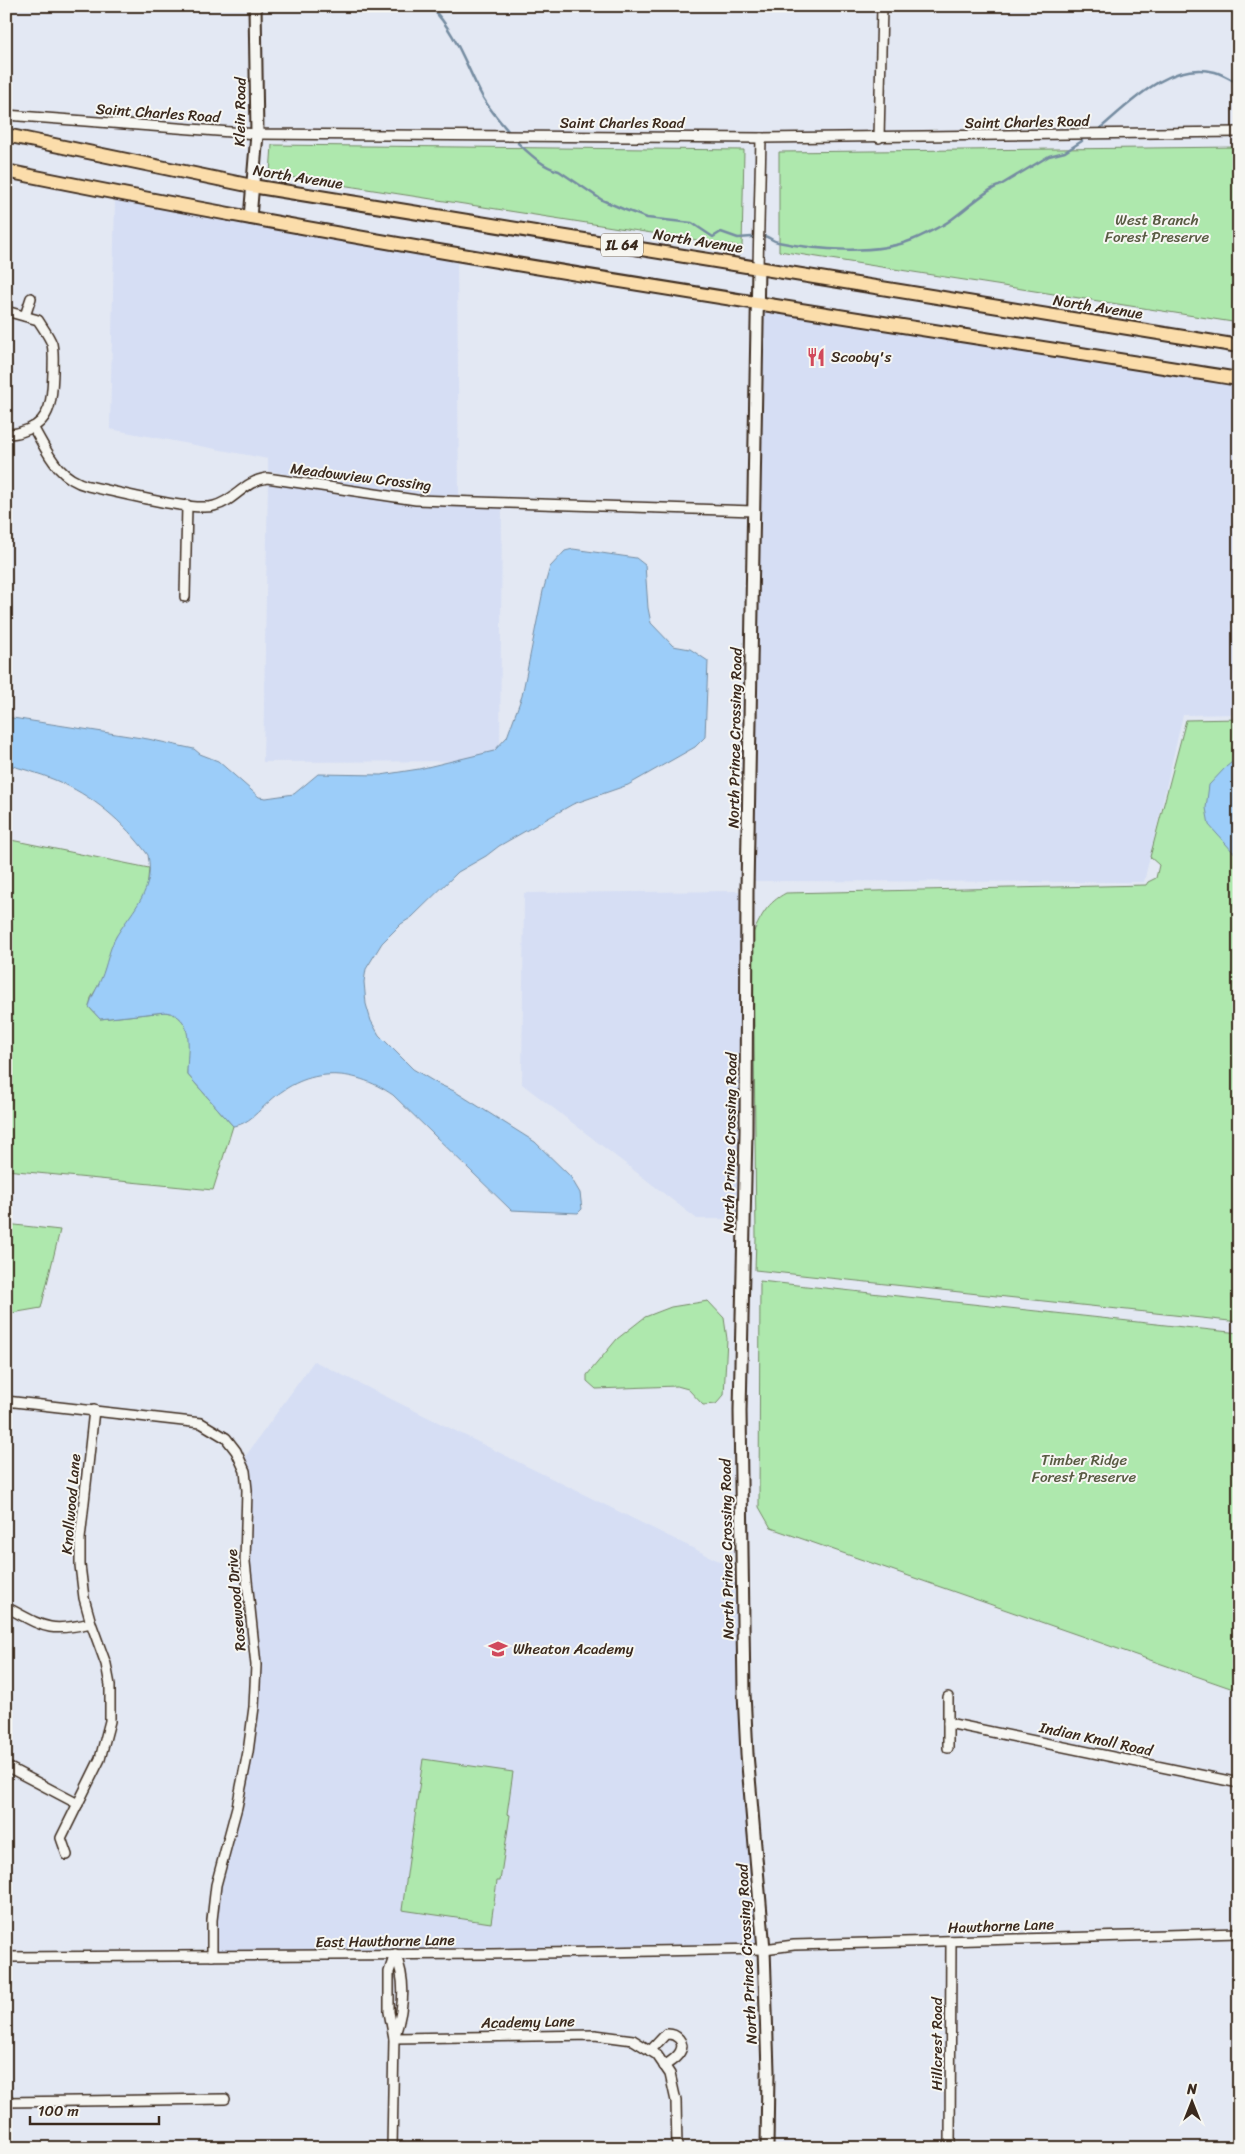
<svg xmlns="http://www.w3.org/2000/svg" width="1245" height="2154" font-family="Sriracha,sans-serif">
<style>
.built{fill:#d6def4}
.green{fill:#aee8ad;stroke:#748966}
.water{fill:#9ccdf9;stroke:#758ca1}
.lines{fill:none;stroke-linecap:round;stroke-linejoin:round}
.stream{stroke:#758ca1;stroke-width:2.5}
.street-casing{stroke:#3b2a1e;stroke-width:12}
.secondary-casing{stroke:#3b2a1e;stroke-width:15}
.primary-casing{stroke:#3b2a1e;stroke-width:16}
.street{stroke:#f6f6f2;stroke-width:9}
.secondary{stroke:#f6f6f2;stroke-width:11}
.primary{stroke:#fbddab;stroke-width:12}
.labels{text-anchor:middle;dominant-baseline:central;stroke-width:4;stroke-linejoin:round;paint-order:stroke}
.shield{fill:#f6f6f2;stroke:#73675e;stroke-width:1}
.shield-label{font-size:14px;font-weight:bold;fill:#3b2a1e}
.street-label{font-size:15px;fill:#3b2a1e;stroke:#f6f6f2}
.park-label{font-size:15px;fill:#585a42;stroke:#f6f6f2}
.poi-label{font-size:15px;fill:#3b2a1e;stroke:#f6f6f2;text-anchor:start}
</style>
<rect width="100%" height="100%" fill="#e3e8f3"/>
<filter id="ink" filterUnits="userSpaceOnUse"><feTurbulence type="fractalNoise" baseFrequency=".02" numOctaves="2"/><feDisplacementMap in="SourceGraphic" scale="10" xChannelSelector="R" yChannelSelector="G"/><feConvolveMatrix kernelMatrix="1 2 1 2 8 2 1 2 1" color-interpolation-filters="sRGB"/></filter>
<g filter="url(#ink)">
<g class="built">
<polygon points="115,198 457,258 459,496 407,494 268,471 268,459 110,429"/>
<polygon points="760,309 1239,383 1239,714 1183,715 1144,882 751,881"/>
<polygon points="268,481 400,503 502,506 500,761 263,762"/>
<polygon points="743,891 741,1219 697,1219 522,1084 524,893"/>
<polygon points="314,1361 733,1568 744,1757 759,1943 216,1953 215,1915 260,1677 257,1621 249,1582 250,1498 245,1457"/>
</g>
<g class="green">
<polygon points="272,145 744,150 742,247 270,174"/>
<polygon points="1239,147 1239,323 779,251 779,152"/>
<path d="M1239 719V1322L755 1270 756 1238 753 933C762 915 767 903 786 893L1146 885 1148 882 1156 878 1159 865 1150 857 1186 720Z"/>
<path d="M6 839 149 868 147 890 141 903 116 937 101 981 91 998 89 1007 100 1019 165 1012C196 1016 188 1050 187 1074L233 1126 213 1190 6 1170Z"/>
<polygon points="6,1224 60,1230 41,1308 6,1314"/>
<polygon points="760,1281 1239,1333 1239,1691 771,1528 759,1507"/>
<polygon points="708,1301 724,1318 727,1339 724,1395 716,1404 703,1405 688,1389 677,1386 596,1389 587,1381 587,1375 617,1339 645,1317 671,1307"/>
<polygon points="423,1759 513,1772 507,1814 510,1815 500,1881 497,1881 491,1923 402,1910"/>
</g>
<g class="water">
<path d="M573 549 636 558 645 565 648 608 651 623 673 646 690 649 708 661 705 737 695 747 628 785 573 804 499 846 486 856 458 872 412 917 401 924 382 943 366 969 364 982 366 1004 371 1021 379 1035 413 1069 438 1084 454 1091 535 1142 570 1176 580 1193 582 1209 578 1213 511 1210 393 1095C352 1067 307 1067 270 1101 259 1110 248 1125 233 1126L187 1074C187 1050 196 1016 165 1012L100 1019 89 1007C91 997 97 989 101 979 107 965 109 948 117 935 134 908 155 890 148 855 124 822 92 795 55 780 39 773 22 769 6 764V717L148 739 194 749 200 754 218 761 259 797 266 798 294 794 318 774 381 775 419 769 494 751 507 737 522 696 543 591 550 567 565 551Z"/>
<polygon points="1236,759 1239,759 1239,853 1233,852 1209,825 1206,808 1209,785 1226,767"/>
</g>
<g class="lines">
<g class="stream">
<path d="M430 6C455 31 465 63 481 94 488 108 499 120 509 132"/>
<path d="M1097 131C1129 104 1169 60 1215 72 1223 74 1232 80 1239 84"/>
<path d="M518 143C530 154 543 167 559 171L602 200 623 209 647 218 692 223 713 237 721 232 738 238 752 237"/>
<path d="M764 236C770 237 772 241 778 242 816 250 875 255 912 240 922 236 933 230 943 225 958 217 987 188 999 186L1049 156 1065 152 1082 141"/>
</g>
<g class="street-casing">
<g id="street">
<polyline points="6,115 257,134 761,138 1239,132"/>
<polyline points="879,138 882,6"/>
<polyline points="758,267 761,138"/>
<path d="M6 311 38 320C43 328 49 336 52 344 54 353 53 363 53 372 52 394 53 419 29 429 21 432 15 435 6 433"/>
<polyline points="25,316 31,298"/>
<path d="M33 427C48 453 57 478 88 486 114 491 192 512 214 506 237 500 242 482 267 478L416 500 754 511"/>
<polyline points="185,597 187,505"/>
<polyline points="6,1401 201,1423 226,1438 236,1451 245,1471 247,1490 245,1562 256,1665 254,1707 248,1752 237,1807 216,1885 212,1920 212,1956"/>
<path d="M6 1607C44 1627 48 1633 91 1623"/>
<polyline points="948,1697 948,1748"/>
<polyline points="948,1723 1239,1783"/>
<polyline points="6,1766 78,1804"/>
<polyline points="67,1855 61,1838 100,1759 110,1721 110,1685 106,1664 91,1623 84,1598 80,1565 80,1539 94,1410"/>
<path d="M395 1954C407 1981 404 2008 395 2035"/>
<polyline points="6,1957 492,1954 764,1949 794,1945 1239,1933"/>
<polyline points="394,2038 595,2035 633,2040 657,2055 670,2074 676,2101 677,2148"/>
<path d="M650 2051 666 2034C676 2033 686 2042 680 2052 677 2058 670 2062 664 2066"/>
<polyline points="6,2102 225,2099"/>
<polyline points="392,2148 394,2038 389,2012 389,1972 395,1954"/>
<polyline points="950,2148 951,1941"/>
</g>
</g>
<g class="secondary-casing">
<g id="secondary">
<polyline points="250,218 257,134 255,6"/>
<polyline points="758,267 747,890 746,1131 740,1411 744,1693 747,1754 764,1949 768,2071 767,2148"/>
</g>
</g>
<g class="primary-casing">
<g id="primary">
<polyline points="6,135 252,186 1239,346"/>
<path d="M6 171C415 254 827 313 1239 379"/>
</g>
</g>
<use href="#street" class="street"/>
<use href="#secondary" class="secondary"/>
<use href="#primary" class="primary"/>
</g>
</g>
<defs>
<g id="restaurant-bare" transform="scale(1.5)"><path d="M-5-6h1v4h1v-4h1v4h1v-4h1v5L-1.5 .5V6h-2V.5L-5-1ZM5-6V6H3V1.5H1.5Q1.5-4 5-6Z" fill="#d1495b" stroke="#f6f6f2" stroke-width="2.5" paint-order="stroke"/></g>
<g id="school-bare" transform="scale(1.5)"><path d="M0-5L7-2L0 1L-7-2ZM-4 1L0 2.5L4 1V4Q0 6-4 4Z" fill="#d1495b" stroke="#f6f6f2" stroke-width="2.5" paint-order="stroke"/></g>
</defs>
<g fill-rule="evenodd">
<use href="#restaurant-bare" x="816" y="357"/>
<use href="#school-bare" x="498" y="1649"/>
</g>
<g class="labels">
<rect class="shield" x="601" y="233.5" width="42" height="23" rx="4"/>
<g class="shield-label">
<text x="622" y="245">IL 64</text>
</g>
<g class="street-label">
<text transform="translate(240 112) rotate(-89)">Klein Road</text>
<text transform="translate(158 113) rotate(4)">Saint Charles Road</text>
<text transform="translate(1027 122) rotate(-1)">Saint Charles Road</text>
<text x="622" y="123">Saint Charles Road</text>
<text transform="translate(298 177) rotate(9)">North Avenue</text>
<text transform="translate(698 241) rotate(9)">North Avenue</text>
<text transform="translate(1098 307) rotate(9)">North Avenue</text>
<text transform="translate(361 477) rotate(7)">Meadowview Crossing</text>
<text transform="translate(735 738) rotate(-89)">North Prince Crossing Road</text>
<text transform="translate(730 1143) rotate(-89)">North Prince Crossing Road</text>
<text transform="translate(71 1504) rotate(-85)">Knollwood Lane</text>
<text transform="translate(727 1549) rotate(-91)">North Prince Crossing Road</text>
<text transform="translate(236 1600) rotate(-95)">Rosewood Drive</text>
<text transform="translate(1096 1739) rotate(12)">Indian Knoll Road</text>
<text transform="translate(1001 1926) rotate(-2)">Hawthorne Lane</text>
<text transform="translate(385 1941) rotate(-1)">East Hawthorne Lane</text>
<text transform="translate(747 1954) rotate(-93)">North Prince Crossing Road</text>
<text transform="translate(528 2022) rotate(-1)">Academy Lane</text>
<text transform="translate(937 2044) rotate(-90)">Hillcrest Road</text>
</g>
<g class="park-label">
<text x="1157" y="220">West Branch<tspan x="1157" dy="17">Forest Preserve</tspan></text>
<text x="1084" y="1460">Timber Ridge<tspan x="1084" dy="17">Forest Preserve</tspan></text>
</g>
<g class="poi-label">
<text x="831" y="357">Scooby's</text>
<text x="513" y="1649">Wheaton Academy</text>
</g>
</g>
<rect width="1245" height="2154" fill="none" stroke="#f6f6f2" stroke-width="25"/>
<rect x="12" y="12" width="1220" height="2129" fill="none" stroke="#3b2a1e" stroke-width="2" filter="url(#ink)"/>
<g transform="translate(1192 2102)" stroke="#f6f6f2" stroke-width="4" paint-order="stroke">
<path d="M0-4L9 19L0 12L-9 19Z" fill="#3b2a1e"/>
<text y="-8" font-size="14" font-weight="bold" text-anchor="middle" fill="#3b2a1e">N</text>
</g>
<path d="M30 2116v8h129v-8" fill="none" stroke="#3b2a1e" stroke-width="2.5"/>
<text x="38" y="2116" font-size="15" fill="#3b2a1e" stroke="#f6f6f2" stroke-width="4" paint-order="stroke">100 m</text>
</svg>
